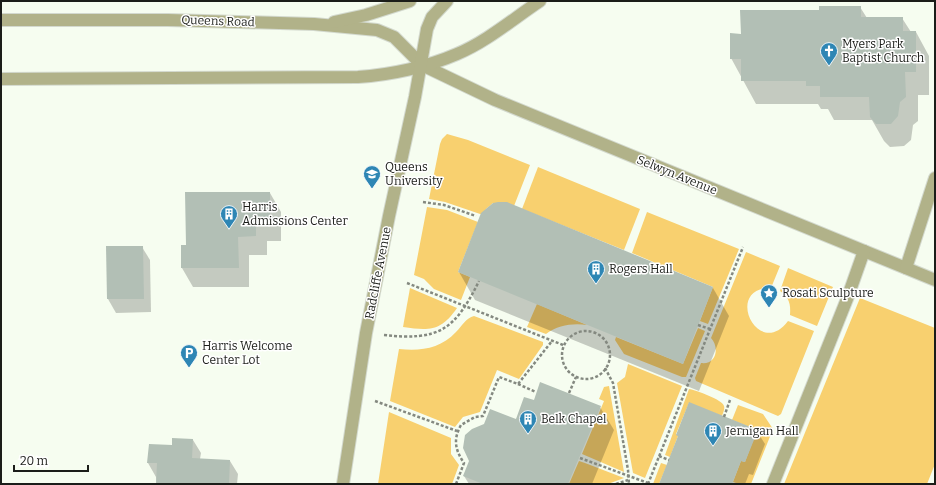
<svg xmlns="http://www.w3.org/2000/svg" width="936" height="485" font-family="Bitter,serif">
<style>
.green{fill:#f8d06f}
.shadow{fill:#0003}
.building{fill:#b2bfb5}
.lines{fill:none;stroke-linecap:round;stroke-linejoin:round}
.minor-casing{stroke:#d3d9ce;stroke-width:14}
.path{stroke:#848980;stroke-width:2.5;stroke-dasharray:3 2;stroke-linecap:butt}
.minor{stroke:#b1b289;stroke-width:12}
.labels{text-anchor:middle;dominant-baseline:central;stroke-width:3;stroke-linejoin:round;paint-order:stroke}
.street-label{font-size:12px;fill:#1b1d19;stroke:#fff}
.poi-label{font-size:12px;fill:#1b1d19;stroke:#fff;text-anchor:start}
</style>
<rect width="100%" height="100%" fill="#f6fdf0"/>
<g class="green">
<polygon points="447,134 468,140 530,165 514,206 493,203 486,209 483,215 445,202 429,199 440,144 442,139"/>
<polygon points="538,167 640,209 624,250 522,209"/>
<polygon points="427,207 447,210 478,222 458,272 470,277 461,300 434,289 424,279 414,275"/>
<polygon points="647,212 739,249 708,324 700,321 713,287 632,253"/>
<path d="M746 252 780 266 771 288C723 287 758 361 788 321L814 331 781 414 778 416 696 381 695 378 701 363C716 365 720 348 711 338Z"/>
<path d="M788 268 833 287 817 326 790 315C791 304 789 297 780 291Z"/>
<path d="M410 288 457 308C441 331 430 331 403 327Z"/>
<polygon points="860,298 935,328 935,464 927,484 784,484"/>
<path d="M537 304 587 325C573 323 558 325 546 334L527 327Z"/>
<path d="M474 316 543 342V345L519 379 497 370 480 412 463 417 455 427 390 401 399 349C421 351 440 349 456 332 462 326 466 318 474 316Z"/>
<polygon points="698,328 705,331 686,377 682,377 624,354 615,340 616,337 683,364"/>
<polygon points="628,364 682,386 645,478 633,473 617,383 625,377"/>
<polygon points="609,386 624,472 582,454 604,401 599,399 604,387"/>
<path d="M689 389C696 390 723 400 724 406 725 409 723 413 722 416L689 403 676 434 678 436 670 457 665 455Z"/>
<polygon points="738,405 763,414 773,429 751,484 739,484 733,482 741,461 745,462 757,430 732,420"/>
<polygon points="389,412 451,438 451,454 459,465 452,484 378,484"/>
<polygon points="579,461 585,463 624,478 608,484 569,484"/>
<polygon points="661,463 667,465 659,484 653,484"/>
</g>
<g class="shadow">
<polygon points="860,7 867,18 902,18 911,32 916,32 929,56 929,95 918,95 918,121 913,125 911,140 904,146 890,147 884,141 872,120 834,120 828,109 821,109 818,104 756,104 731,58 742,35 820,11"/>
<polygon points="270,193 281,212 281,241 267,241 267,255 249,255 249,287 193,287 182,268 182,246 187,246"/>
<polygon points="507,203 713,288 729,316 699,391 475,300 459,272"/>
<polygon points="108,247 142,247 150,260 151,312 116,313 108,299"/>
<polygon points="535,402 600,407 614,430 592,484 469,484 464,476 470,461"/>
<polygon points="757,431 765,444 753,475 749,474 745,484 660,484 679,438 677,435"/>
<polygon points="193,440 201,453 200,459 230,461 238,474 237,484 157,484 156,477 148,463 173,446"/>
</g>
<g class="building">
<polygon points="819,6 861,6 861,17 903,17 903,31 916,31 916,72 905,72 906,97 900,102 898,116 891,124 876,124 870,117 869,97 820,97 820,86 806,86 806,81 741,81 741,59 730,59 730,33 741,34 740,10 819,10"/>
<polygon points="185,192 270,192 270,222 256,222 256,236 238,237 239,268 181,268 181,245 186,245"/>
<polygon points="498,202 507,202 713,287 683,364 458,272 481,213 493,203"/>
<polygon points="106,246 143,246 144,299 107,299"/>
<polygon points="540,382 601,406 568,484 483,484 463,476 469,461 463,448 465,435 472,429 484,424 490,409 516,419 524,397 534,400"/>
<polygon points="689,402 758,430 745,462 741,461 732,484 659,484 678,436 676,435"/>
<polygon points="172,438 193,439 192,458 230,460 229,484 156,484 157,463 147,463 149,444 172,445"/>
</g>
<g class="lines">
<g class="minor-casing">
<g id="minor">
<polyline points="1,20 168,20 314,24 377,30 394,37 422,65 495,100 935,280"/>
<polyline points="334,22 366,15 410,1"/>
<path d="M1 79 358 77C390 75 427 67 457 54 486 42 513 19 540 1"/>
<polyline points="906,268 935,178"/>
<polyline points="343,484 366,333 389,216 415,97 427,29 432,17 447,1"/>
<polyline points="773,484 847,299 864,251"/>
</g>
</g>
<g class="path">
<polyline points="423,202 444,205 476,216"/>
<polyline points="407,283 563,345"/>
<polyline points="698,325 710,329"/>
<circle cx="586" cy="355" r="24"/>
<path d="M384 335C439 341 455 330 479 281"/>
<polyline points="605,368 613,383 628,470 629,484"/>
<polyline points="518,384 536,392"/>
<polyline points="569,393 576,377"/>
<polyline points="375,401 457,431"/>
<polyline points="724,417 730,400"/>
<polyline points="659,456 669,460"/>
<polyline points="580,458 648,483"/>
<path d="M456 484 464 463C455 450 453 439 461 425L475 417 483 416 499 377 518 384 552 341"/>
<polyline points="616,484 628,480"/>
<polyline points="648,484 743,247"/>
</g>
<use href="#minor" class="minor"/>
</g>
<defs>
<g id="church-pin" transform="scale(0.9)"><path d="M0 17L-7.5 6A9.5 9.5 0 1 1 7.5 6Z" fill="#2e86b4" stroke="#fff"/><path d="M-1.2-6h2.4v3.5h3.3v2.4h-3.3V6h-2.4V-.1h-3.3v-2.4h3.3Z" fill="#fff"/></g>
<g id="university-pin" transform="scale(0.9)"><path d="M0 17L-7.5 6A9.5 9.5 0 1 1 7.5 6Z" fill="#2e86b4" stroke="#fff"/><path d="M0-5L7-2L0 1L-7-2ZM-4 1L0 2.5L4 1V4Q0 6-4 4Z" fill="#fff"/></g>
<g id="building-pin" transform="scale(0.9)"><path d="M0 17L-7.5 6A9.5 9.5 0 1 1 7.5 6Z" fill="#2e86b4" stroke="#fff"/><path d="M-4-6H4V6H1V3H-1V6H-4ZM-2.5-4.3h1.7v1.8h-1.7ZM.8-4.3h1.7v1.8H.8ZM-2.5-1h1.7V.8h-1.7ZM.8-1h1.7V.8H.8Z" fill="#fff"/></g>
<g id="sight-pin" transform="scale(0.9)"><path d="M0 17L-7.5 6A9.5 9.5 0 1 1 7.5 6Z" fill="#2e86b4" stroke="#fff"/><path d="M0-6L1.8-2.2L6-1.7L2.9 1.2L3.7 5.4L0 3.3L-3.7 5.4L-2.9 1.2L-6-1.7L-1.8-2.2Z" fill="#fff"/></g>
<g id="parking-pin" transform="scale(0.9)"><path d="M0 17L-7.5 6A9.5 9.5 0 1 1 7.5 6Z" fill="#2e86b4" stroke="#fff"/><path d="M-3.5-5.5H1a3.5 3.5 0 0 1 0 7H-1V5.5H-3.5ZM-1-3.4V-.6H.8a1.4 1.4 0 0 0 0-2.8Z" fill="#fff"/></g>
</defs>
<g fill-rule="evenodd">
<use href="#church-pin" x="829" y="51"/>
<use href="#university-pin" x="372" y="174"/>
<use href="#building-pin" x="229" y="214"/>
<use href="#building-pin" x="596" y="269"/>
<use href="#sight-pin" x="769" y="293"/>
<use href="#parking-pin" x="189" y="353"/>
<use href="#building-pin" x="528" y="419"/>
<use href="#building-pin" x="713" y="431"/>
</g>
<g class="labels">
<g class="street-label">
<text transform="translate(218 21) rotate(2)">Queens Road</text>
<text transform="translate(677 175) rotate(22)">Selwyn Avenue</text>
<text transform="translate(378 273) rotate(-79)">Radcliffe Avenue</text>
</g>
<g class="poi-label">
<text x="842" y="44">Myers Park<tspan x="842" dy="14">Baptist Church</tspan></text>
<text x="385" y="167">Queens<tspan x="385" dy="14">University</tspan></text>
<text x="242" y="207">Harris<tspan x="242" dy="14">Admissions Center</tspan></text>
<text x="609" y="269">Rogers Hall</text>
<text x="782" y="293">Rosati Sculpture</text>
<text x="202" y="346">Harris Welcome<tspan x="202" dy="14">Center Lot</tspan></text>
<text x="541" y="419">Belk Chapel</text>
<text x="726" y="431">Jernigan Hall</text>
</g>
</g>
<rect width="936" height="485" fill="none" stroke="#1b1d19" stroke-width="4"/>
<path d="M14 465v6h74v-6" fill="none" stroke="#1b1d19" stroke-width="2"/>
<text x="20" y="465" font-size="12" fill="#1b1d19" stroke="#ffffff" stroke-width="3" paint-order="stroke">20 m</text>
</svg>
